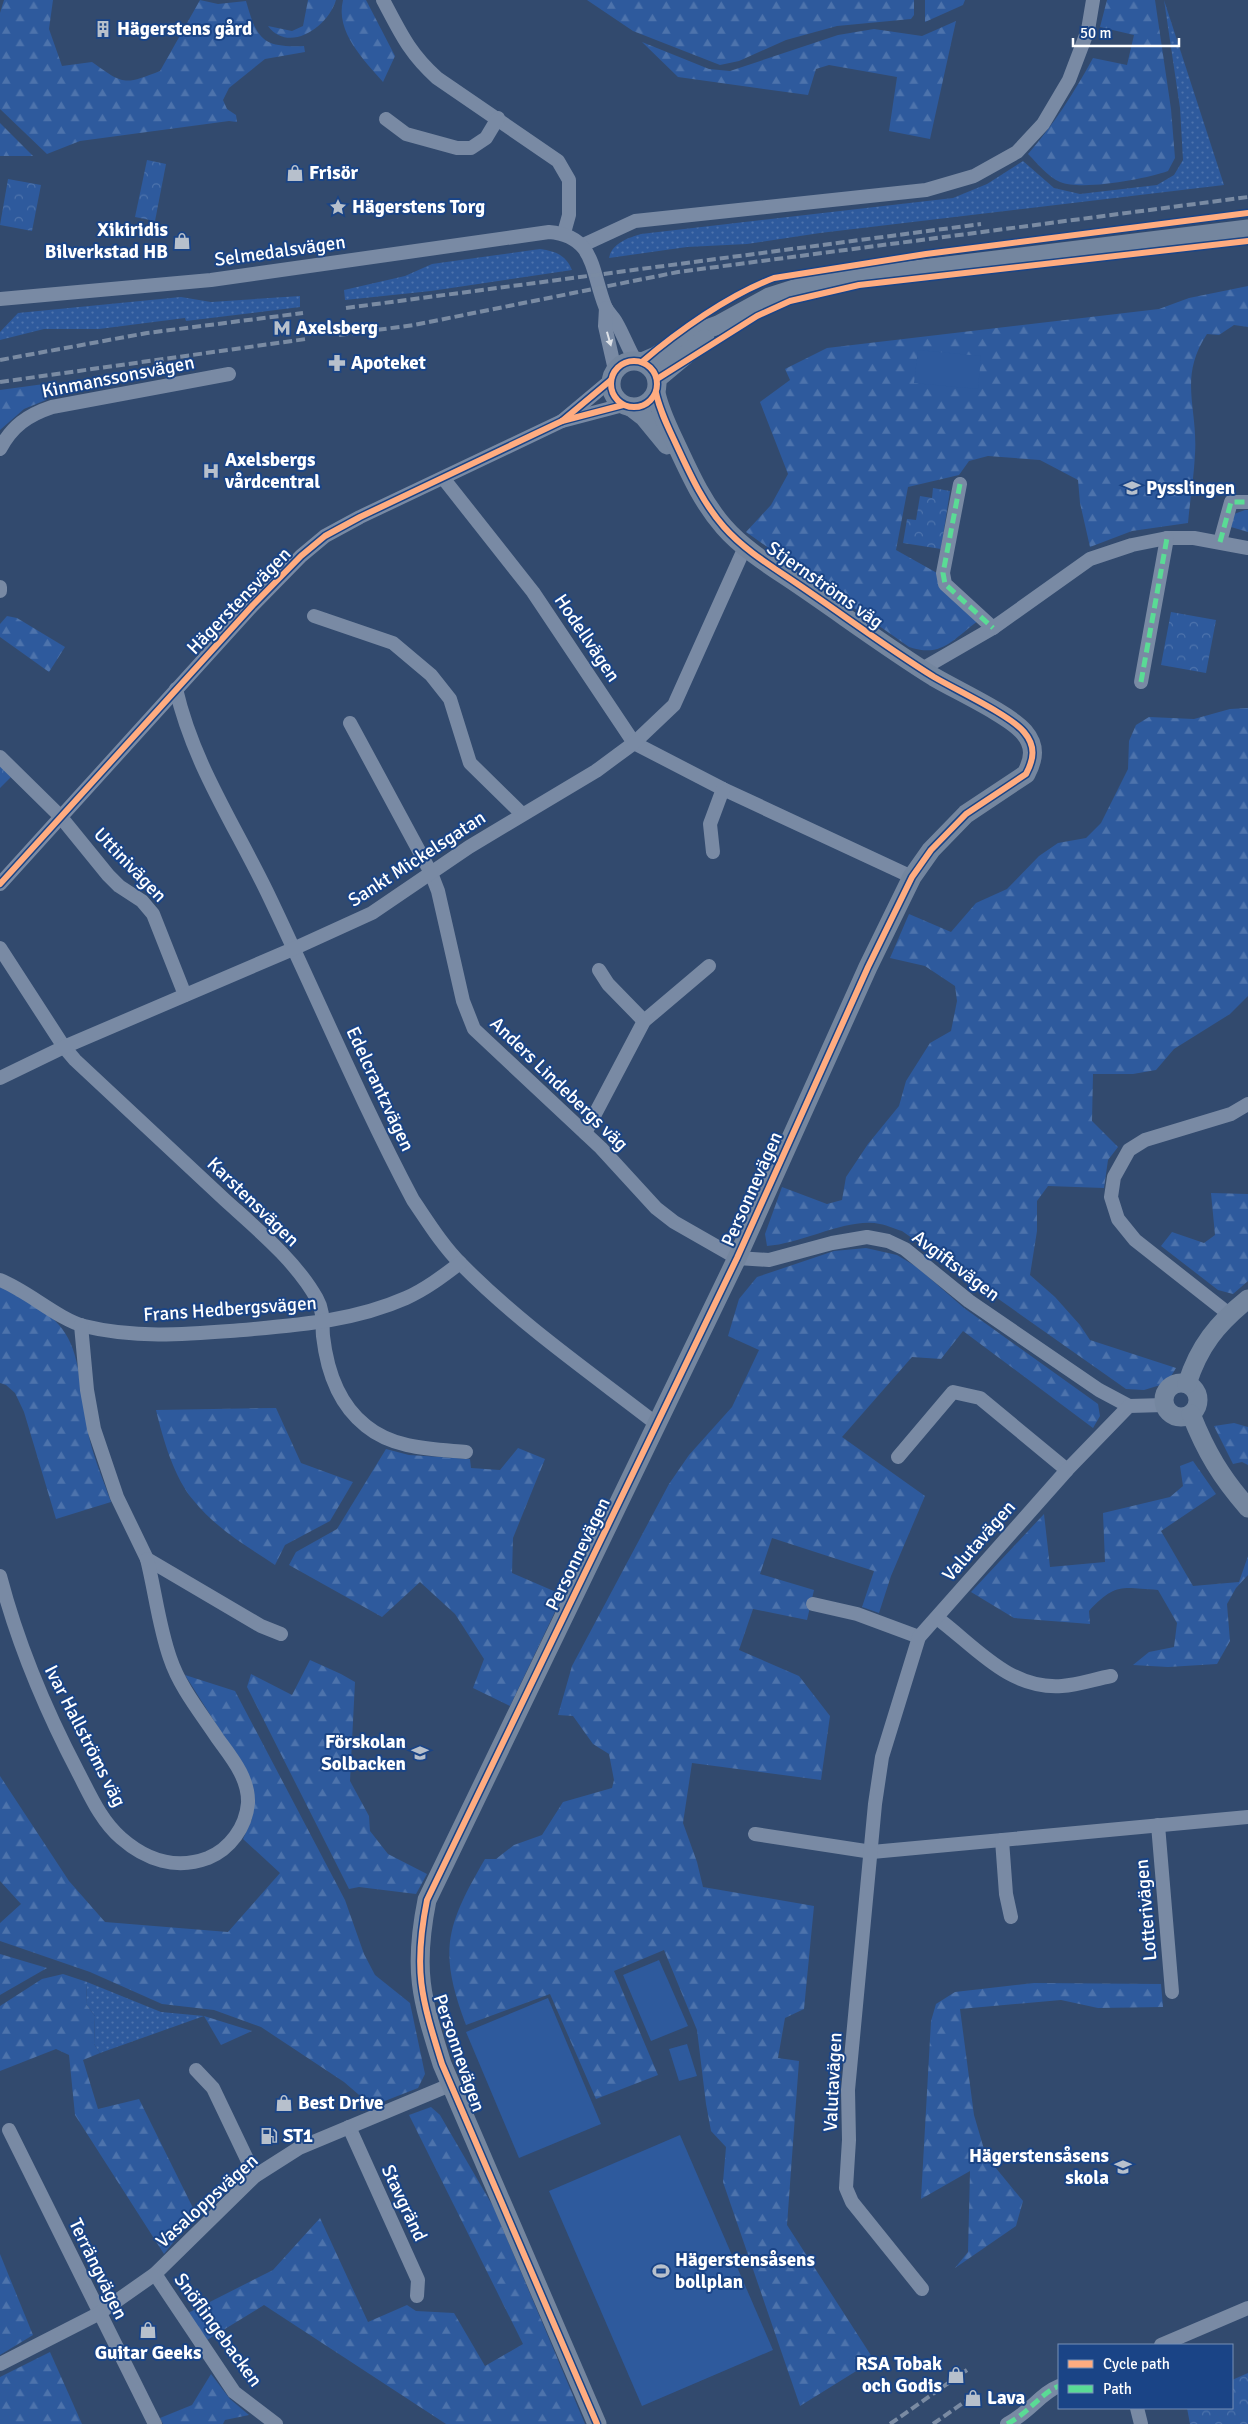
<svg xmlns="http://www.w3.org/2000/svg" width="1248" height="2424" font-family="Signika,sans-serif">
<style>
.grass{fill:url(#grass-dots)}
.forest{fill:url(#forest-firs)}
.park{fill:url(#park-crowns)}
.garden{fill:#2e5a9d}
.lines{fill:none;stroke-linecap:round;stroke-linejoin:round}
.street{stroke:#798aa4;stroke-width:14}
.secondary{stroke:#74869f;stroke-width:19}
.rail{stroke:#7a8ba3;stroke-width:4;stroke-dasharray:9 4;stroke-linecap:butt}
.quiet{stroke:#5adb95;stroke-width:5;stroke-dasharray:10 5;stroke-linecap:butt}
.cycleway-casing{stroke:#1a4486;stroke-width:9}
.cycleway{stroke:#ffac80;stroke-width:6}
.oneway{fill:#dee2e8}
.labels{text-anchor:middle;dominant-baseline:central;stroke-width:4;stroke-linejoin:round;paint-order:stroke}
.poi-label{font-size:19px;font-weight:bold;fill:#fff;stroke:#1a4486;text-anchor:start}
.street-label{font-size:19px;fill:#fff;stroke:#1a4486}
</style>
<defs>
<pattern id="grass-dots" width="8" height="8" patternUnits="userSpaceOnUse" patternTransform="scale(1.25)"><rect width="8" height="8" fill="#2e5a9d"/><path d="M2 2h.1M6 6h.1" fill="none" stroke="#4d73ac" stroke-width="1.8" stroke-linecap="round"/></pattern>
<pattern id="forest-firs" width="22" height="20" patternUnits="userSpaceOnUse" patternTransform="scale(1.25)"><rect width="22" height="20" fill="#2e5a9d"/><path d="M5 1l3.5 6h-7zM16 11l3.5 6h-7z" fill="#4d73ac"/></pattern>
<pattern id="park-crowns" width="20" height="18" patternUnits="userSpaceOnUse" patternTransform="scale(1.25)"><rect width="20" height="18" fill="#2e5a9d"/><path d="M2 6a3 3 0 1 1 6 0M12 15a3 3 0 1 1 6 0" fill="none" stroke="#4d73ac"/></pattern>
</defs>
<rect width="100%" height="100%" fill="#324a6e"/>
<g class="grass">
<path d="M1164 0 1224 185 820 233 747 244 687 247 609 258C612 243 628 238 641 234L953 198 987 184 1023 161 1054 188 1080 194 1157 185 1174 175 1183 160 1180 108Z"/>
<path d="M540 249C555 251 566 255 572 270L431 291 345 300 344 290 405 276 432 264Z"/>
<polygon points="300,296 300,307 186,321 185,318 99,329 44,329 0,340 0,332 18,313 181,297 211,302"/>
<polygon points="87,1982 161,2012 204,2016 100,2053 94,2044 95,2016 86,2004"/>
</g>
<g class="forest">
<path d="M4 0H53L49 29 62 66 92 62C124 85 124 85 160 71L200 0 218 4 246 1C257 39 262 48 304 46L305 52 265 59 229 88 223 100 227 109 236 115 237 122 229 121 80 141 47 154 0 109V13Z"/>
<path d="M308 0H336C328 27 289 54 268 26L292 31 303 26Z"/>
<path d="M343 0H366L395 56 383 82C364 60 335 32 343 0Z"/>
<polygon points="587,0 914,0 914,15 911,19 837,26 786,40 739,61 720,65 633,31"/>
<polygon points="925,0 965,0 963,5 925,22"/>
<path d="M1107 0H1155L1171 109 1175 158 1168 171C1146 179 1082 191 1060 182 1048 177 1037 163 1028 154 1054 124 1074 93 1093 58L1127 65 1134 35 1100 27Z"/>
<polygon points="956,21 930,139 889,131 897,77 829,65 816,69 808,95 678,77 642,42 709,69 730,71 838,35 874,29 922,36"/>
<polygon points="0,123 33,156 0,156"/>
<path d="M1248 286V327L1234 325 1219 335 1207 334C1178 378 1198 407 1195 454 1194 477 1190 500 1188 523L1132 531 1090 547 1080 503 1078 480 1040 460 988 456 969 461 959 475 908 487 896 550 937 573 939 586 978 621C952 640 942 658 909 647L746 532 771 505 788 474 760 402 790 380 785 369 827 348 1159 309 1189 298Z"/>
<polygon points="44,384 46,400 24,409 0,430 0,390"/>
<polygon points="1245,510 1248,510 1248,532 1231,527 1234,514"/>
<polygon points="7,616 17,618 65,647 49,672 0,637 0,624"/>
<path d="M1248 708V996L1230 1014 1174 1049 1156 1070 1133 1074H1093L1092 1121 1118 1147 1108 1160 1104 1188 1048 1186 1037 1201V1231L1030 1275 1055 1297 1080 1325 1090 1340 1176 1368 1167 1383 1144 1390 1126 1389 902 1231C895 1229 887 1225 880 1224 848 1217 802 1244 767 1246L765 1234 782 1187 827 1204 842 1200 846 1177 868 1144 899 1106 906 1081 930 1043 951 1031 957 1001 955 986 925 966 890 958 909 914 951 932 976 903 1007 889 1039 856 1058 843 1086 838 1101 823 1128 769 1129 741 1136 725 1149 717 1194 719 1230 709Z"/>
<polygon points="1211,1193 1248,1194 1248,1281 1233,1294 1218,1290 1161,1246 1172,1232 1204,1243 1215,1235"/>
<path d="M866 1248 897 1255 917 1267 964 1308 1098 1404 1100 1416 1093 1428 963 1331 941 1359 912 1357 842 1437 925 1496 891 1576 879 1613 862 1607 874 1571 772 1538 760 1574 814 1590 807 1620 753 1609 739 1650 799 1676 830 1716 821 1780 692 1763 683 1823 697 1862 703 1887 814 1906 804 2009 785 2018 778 2058 799 2061 787 2225 874 2360 800 2406 723 2182 726 2147 711 2131 706 2104 697 2030 664 1950 614 1971 658 2075 596 2099 550 1994 466 2025C438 1951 446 1926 485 1859H496L514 1845 542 1835 563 1802 612 1788 614 1780 609 1754 593 1744 573 1716 558 1715 572 1666 669 1484 689 1455 732 1407 759 1350 728 1336 739 1299 757 1277 834 1251Z"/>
<path d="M0 1287C22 1296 52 1312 65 1333 82 1358 83 1410 90 1441 95 1461 104 1482 111 1502L56 1519 24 1412 15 1393 6 1385 0 1383Z"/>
<path d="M276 1408 301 1463 353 1482 330 1521 285 1545 275 1565C246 1546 216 1528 194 1501 174 1478 163 1439 156 1410Z"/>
<polygon points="1234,1423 1248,1427 1248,1465 1242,1462 1233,1464 1214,1426"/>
<polygon points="518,1448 545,1459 513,1538 512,1573 563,1595 510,1706 473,1688 484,1659 455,1614 420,1582 382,1617 289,1565 296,1552 337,1529 386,1449 409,1455 470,1459 471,1468 500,1470"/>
<path d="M1193 1461 1216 1494 1161 1531 1193 1586 1239 1582 1248 1556V1575L1236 1588 1227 1604 1230 1641 1217 1664 1168 1667 1133 1665 1149 1652 1174 1647 1177 1623 1158 1590C1122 1588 1116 1582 1089 1611L1090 1624 1014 1618 971 1592 1044 1514 1050 1567 1105 1562 1103 1513 1170 1497 1183 1486 1180 1466Z"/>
<polygon points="310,1660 341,1674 355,1682 350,1781 369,1816 370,1831 388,1854 427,1874 416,1894 359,1887 349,1889 247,1687 251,1674 292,1695"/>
<polygon points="185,1675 235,1691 345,1900 364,1954 375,1975 410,2003 425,2074 418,2088 372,2106 344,2082 261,2027 214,2010 162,2004 90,1972 0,1941 0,1923 21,1904 0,1881 0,1776 69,1881 105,1922 228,1932 280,1873 243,1839 252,1819 247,1773"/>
<polygon points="0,1954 47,1968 0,1995"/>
<polygon points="63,1974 87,1982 86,2004 95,2016 94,2044 100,2053 83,2060 98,2109 139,2099 196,2214 164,2254 75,2115 69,2055 56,2049 0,2071 0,2006 42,1979"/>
<polygon points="1034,1983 1161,1984 1163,2007 1098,2008 1061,2000 960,2009 974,2115 986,2156 1023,2201 1016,2226 955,2268 968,2252 970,2171 921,2199 931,2021 936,2004 955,1992"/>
<polygon points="204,2016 252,2031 221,2045"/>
<polygon points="431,2107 440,2115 494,2208 585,2424 446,2424 264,2305 207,2340 188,2313 273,2270 320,2218 368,2322 407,2305 416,2311 454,2313 485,2366 523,2344 409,2115"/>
<polygon points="0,2254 33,2335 0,2355"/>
<polygon points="50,2352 82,2424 0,2424 0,2377"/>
<polygon points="211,2374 230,2399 249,2415 225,2420 223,2424 163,2424 160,2418 192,2405"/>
</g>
<g class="park">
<polygon points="147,160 166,164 155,221 135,217"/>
<polygon points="8,179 41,185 32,231 0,225"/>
<polygon points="933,488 950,491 941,549 903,543 907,519 916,520 920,496 932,498"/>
<polygon points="1171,612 1216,620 1206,673 1161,665"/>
<polygon points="0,766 11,777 0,788"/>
<polygon points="1248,2373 1248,2424 1190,2424 1187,2408 1232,2408 1232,2380"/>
</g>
<g class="garden">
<polygon points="918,350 981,356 978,389 914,383"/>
<polygon points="659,1960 688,2026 651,2041 623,1975"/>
<polygon points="548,1998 601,2124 519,2158 466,2032"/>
<polygon points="687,2044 697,2076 679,2081 669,2049"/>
<polygon points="680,2135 773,2350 642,2406 549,2191"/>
</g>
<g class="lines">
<g class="street">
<path d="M383 0C400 32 409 53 437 78L558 161 569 180V215L564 233"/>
<polyline points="386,119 406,134 457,148 471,148 486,138 498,118"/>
<polyline points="583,245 635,221 926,190 974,176 1017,152 1043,124 1069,80 1088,30 1093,0"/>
<path d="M0 299 211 280 549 232C595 236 591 270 605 306 607 312 613 316 616 322 623 334 628 348 635 360"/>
<polyline points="606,308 605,326 615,370"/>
<polyline points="562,421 611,380"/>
<path d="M0 449C12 426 28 415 52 407L229 374"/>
<polyline points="443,478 533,592 634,743 723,789 912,877"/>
<polyline points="960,484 943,573 945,584 993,628"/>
<polyline points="1220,542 1231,502 1248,502"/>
<polyline points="0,587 0,591"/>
<polyline points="314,616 393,643 431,675 450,699 470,763 522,814"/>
<polyline points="922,669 993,628 1090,559 1132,545 1167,538 1194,538 1248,548"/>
<polyline points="1141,682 1167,538"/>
<path d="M176 689C193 763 234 824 267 892 316 994 360 1100 413 1200 428 1222 442 1245 461 1264 520 1324 591 1373 658 1425"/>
<polyline points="350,723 431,873 438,891 463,1001 474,1029 601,1148 656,1208 674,1222 737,1258 769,1260 832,1243 867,1237 888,1241 905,1249 969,1301 1099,1390 1129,1406"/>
<polyline points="0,757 60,816 108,875 119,886 142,901 153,914 185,995"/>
<polyline points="713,852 710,824 723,789"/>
<polyline points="0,884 253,605 301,556 325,536 360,517 562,421 623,405"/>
<path d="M0 948 64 1047 75 1060C125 1107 175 1153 225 1200 257 1229 296 1261 317 1299 324 1311 322 1324 323 1336 327 1371 338 1404 366 1426 394 1449 432 1449 466 1452"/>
<polyline points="599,970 608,984 644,1021"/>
<polyline points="0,1078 64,1047 293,949 372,913 469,847 596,771 634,743 674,705 745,547"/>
<polyline points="585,1133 644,1021 709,966"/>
<path d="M0 1280C28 1291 58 1319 84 1326 136 1339 189 1334 243 1330 298 1325 354 1321 406 1298 426 1289 443 1276 460 1263"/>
<polyline points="1229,1314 1135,1240 1118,1219 1111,1197 1114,1177 1129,1150 1145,1140 1231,1114 1248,1104"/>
<polyline points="81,1325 87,1390 94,1429 117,1497 147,1559 261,1626 281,1634"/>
<polyline points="898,1457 953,1392 980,1398 1067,1470"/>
<path d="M0 1576C18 1645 45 1709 78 1772 90 1795 101 1821 121 1838 146 1860 176 1870 208 1858 230 1849 246 1827 248 1803 249 1778 231 1757 218 1739 201 1713 180 1688 170 1658 159 1627 155 1591 147 1559"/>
<polyline points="813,1604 857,1614 919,1637"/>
<path d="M937 1618C975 1646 1009 1690 1062 1686 1078 1685 1095 1679 1111 1676"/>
<polyline points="1158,1825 1172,1992"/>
<polyline points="755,1834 872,1852 1248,1817"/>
<polyline points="1002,1840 1006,1894 1011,1917"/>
<polyline points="196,2070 213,2088 255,2176"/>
<polyline points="349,2127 418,2280 417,2296"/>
<polyline points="9,2130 155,2424"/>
<polyline points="155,2274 234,2392 276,2424"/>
<polyline points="922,2289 852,2202 846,2188 849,2140 848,2090 875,1804 882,1757 919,1637 1067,1470 1129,1406 1164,1405"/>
<polyline points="1161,2345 1248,2308"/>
<polyline points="0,2364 98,2314 155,2274 255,2176 299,2148 450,2085"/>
<polyline points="1137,2408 1141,2424"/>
<path d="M1007 2424C1029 2413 1041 2393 1059 2386"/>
</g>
<g class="secondary">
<circle cx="634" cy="384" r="23"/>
<polyline points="642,362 656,356 693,334 718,325 769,297 816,282 1248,229"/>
<polyline points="657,379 705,339"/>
<polyline points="631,407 644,417 667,445"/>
<circle cx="1181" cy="1400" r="17"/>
<path d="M1187 1384C1199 1346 1217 1324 1248 1299"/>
<path d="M1191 1414C1206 1452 1221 1477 1248 1508"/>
<path d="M597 2424 442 2064C421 1997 413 1970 427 1900L737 1258 868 967 912 877 931 850 966 814 1026 774C1034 759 1036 746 1024 732 1010 715 956 690 934 677 889 649 846 617 802 587 776 569 745 551 724 527 702 502 689 472 675 442 667 425 660 411 656 393"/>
</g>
<g class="rail">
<polyline points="346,308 981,224"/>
<polyline points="339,335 414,325 678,272 1248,197"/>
<polyline points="0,360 147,333 303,313"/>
<polyline points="0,382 306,339"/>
<polyline points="890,2424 967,2370"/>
<polyline points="933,2424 977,2393"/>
</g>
<g class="quiet">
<polyline points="960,484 943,573 945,584 993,628"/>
<polyline points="1220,542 1231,502 1248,502"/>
<polyline points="1141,682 1167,538"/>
<path d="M1007 2424C1029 2413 1041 2393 1059 2386"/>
</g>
<g class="cycleway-casing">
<g id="cycleway">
<circle cx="634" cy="384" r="23"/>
<path d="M642 362C678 331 729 295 774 278L926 254 1248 213"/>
<polyline points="657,379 757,316 790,301 859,285 1248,241"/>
<polyline points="562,421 611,380"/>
<polyline points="0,884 253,605 301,556 325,536 360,517 562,421 623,405"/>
<path d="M597 2424 442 2064C421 1997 413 1970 427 1900L737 1258 868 967 912 877 931 850 966 814 1026 774C1034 759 1036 746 1024 732 1010 715 956 690 934 677 889 649 846 617 802 587 776 569 745 551 724 527 702 502 689 472 675 442 667 425 660 411 656 393"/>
</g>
</g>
<use href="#cycleway" class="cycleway"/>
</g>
<defs><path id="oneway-solid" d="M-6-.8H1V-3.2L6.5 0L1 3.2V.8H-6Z" transform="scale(1.25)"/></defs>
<use class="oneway" href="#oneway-solid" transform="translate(609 339) rotate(74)"/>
<defs>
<g id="building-bare" transform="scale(1.35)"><path d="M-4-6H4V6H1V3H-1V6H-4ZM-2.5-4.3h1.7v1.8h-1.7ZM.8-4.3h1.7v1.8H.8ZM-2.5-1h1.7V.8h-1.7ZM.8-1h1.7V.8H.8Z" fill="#b7c0cc" stroke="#1a4486" stroke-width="2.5" paint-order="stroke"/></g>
<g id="shop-bare" transform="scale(1.35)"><path d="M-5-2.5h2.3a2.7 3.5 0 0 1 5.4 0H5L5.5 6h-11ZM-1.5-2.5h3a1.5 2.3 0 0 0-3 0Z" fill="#b7c0cc" stroke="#1a4486" stroke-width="2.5" paint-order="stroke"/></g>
<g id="sight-bare" transform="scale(1.35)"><path d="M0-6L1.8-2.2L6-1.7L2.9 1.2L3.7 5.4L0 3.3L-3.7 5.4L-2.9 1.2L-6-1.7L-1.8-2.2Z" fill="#b7c0cc" stroke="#1a4486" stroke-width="2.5" paint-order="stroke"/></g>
<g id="metro-bare" transform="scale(1.35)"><path d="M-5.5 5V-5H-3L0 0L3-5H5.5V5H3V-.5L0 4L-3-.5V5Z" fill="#b7c0cc" stroke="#1a4486" stroke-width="2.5" paint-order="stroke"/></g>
<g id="pharmacy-bare" transform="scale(1.35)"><path d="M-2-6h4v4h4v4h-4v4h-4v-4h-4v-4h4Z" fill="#b7c0cc" stroke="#1a4486" stroke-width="2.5" paint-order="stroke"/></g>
<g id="hospital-bare" transform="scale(1.35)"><path d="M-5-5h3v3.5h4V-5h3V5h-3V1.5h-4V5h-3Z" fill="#b7c0cc" stroke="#1a4486" stroke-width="2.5" paint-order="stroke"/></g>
<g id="school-bare" transform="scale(1.35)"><path d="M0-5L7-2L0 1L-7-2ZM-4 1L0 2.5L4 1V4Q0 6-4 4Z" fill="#b7c0cc" stroke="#1a4486" stroke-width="2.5" paint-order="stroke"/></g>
<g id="fuel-bare" transform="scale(1.35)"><path d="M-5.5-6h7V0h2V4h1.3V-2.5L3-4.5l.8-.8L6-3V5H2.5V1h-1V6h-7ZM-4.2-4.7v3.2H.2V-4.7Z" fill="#b7c0cc" stroke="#1a4486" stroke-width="2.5" paint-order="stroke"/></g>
<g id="stadium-bare" transform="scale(1.35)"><path d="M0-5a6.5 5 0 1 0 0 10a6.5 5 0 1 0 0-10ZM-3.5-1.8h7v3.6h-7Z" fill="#b7c0cc" stroke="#1a4486" stroke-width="2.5" paint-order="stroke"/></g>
</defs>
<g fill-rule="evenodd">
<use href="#building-bare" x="103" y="29"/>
<use href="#shop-bare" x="295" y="173"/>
<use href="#sight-bare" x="338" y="207"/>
<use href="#shop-bare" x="182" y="241"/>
<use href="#metro-bare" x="282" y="328"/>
<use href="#pharmacy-bare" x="337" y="363"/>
<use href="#hospital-bare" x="211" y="471"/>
<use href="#school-bare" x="1132" y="488"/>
<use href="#school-bare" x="420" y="1753"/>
<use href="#shop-bare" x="284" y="2103"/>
<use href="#fuel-bare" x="269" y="2136"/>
<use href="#school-bare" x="1123" y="2167"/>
<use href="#stadium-bare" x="661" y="2271"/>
<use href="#shop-bare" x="148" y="2330"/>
<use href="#shop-bare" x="956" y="2375"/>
<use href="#shop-bare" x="973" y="2398"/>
</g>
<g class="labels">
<g class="poi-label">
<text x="117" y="29">Hägerstens gård</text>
<text x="309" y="173">Frisör</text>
<text x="352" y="207">Hägerstens Torg</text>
<text x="168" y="230" text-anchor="end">Xikiridis<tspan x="168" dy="22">Bilverkstad HB</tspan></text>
<text x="296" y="328">Axelsberg</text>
<text x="351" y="363">Apoteket</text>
<text x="225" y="460">Axelsbergs<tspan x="225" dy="22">vårdcentral</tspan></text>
<text x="1146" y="488">Pysslingen</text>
<text x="406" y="1742" text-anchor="end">Förskolan<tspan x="406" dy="22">Solbacken</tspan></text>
<text x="298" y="2103">Best Drive</text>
<text x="283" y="2136">ST1</text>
<text x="1109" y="2156" text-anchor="end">Hägerstensåsens<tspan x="1109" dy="22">skola</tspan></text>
<text x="675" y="2260">Hägerstensåsens<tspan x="675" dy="22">bollplan</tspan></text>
<text x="148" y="2353" text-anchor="middle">Guitar Geeks</text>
<text x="942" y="2364" text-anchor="end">RSA Tobak<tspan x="942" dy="22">och Godis</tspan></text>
<text x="987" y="2398">Lava</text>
</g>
<g class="street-label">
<text transform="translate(280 251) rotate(-8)">Selmedalsvägen</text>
<text transform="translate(118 377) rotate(-11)">Kinmanssonsvägen</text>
<text transform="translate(825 585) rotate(35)">Stjernströms väg</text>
<text transform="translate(239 601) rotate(-46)">Hägerstensvägen</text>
<text transform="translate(587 638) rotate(56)">Hodellvägen</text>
<text transform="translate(417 859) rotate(-33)">Sankt Mickelsgatan</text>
<text transform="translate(130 865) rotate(46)">Uttinivägen</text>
<text transform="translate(559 1084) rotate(44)">Anders Lindebergs väg</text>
<text transform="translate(380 1089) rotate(65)">Edelcrantzvägen</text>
<text transform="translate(752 1189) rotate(-66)">Personnevägen</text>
<text transform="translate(253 1202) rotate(44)">Karstensvägen</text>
<text transform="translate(956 1266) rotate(37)">Avgiftsvägen</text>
<text transform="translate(230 1309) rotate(-4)">Frans Hedbergsvägen</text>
<text transform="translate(979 1541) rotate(-49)">Valutavägen</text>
<text transform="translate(578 1554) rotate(-64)">Personnevägen</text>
<text transform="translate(85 1736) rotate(63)">Ivar Hallströms väg</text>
<text transform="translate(1146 1910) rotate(-95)">Lotterivägen</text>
<text transform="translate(459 2053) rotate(71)">Personnevägen</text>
<text transform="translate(833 2082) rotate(-87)">Valutavägen</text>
<text transform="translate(207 2201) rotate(-42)">Vasaloppsvägen</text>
<text transform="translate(404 2203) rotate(65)">Stavgränd</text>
<text transform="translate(98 2269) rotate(64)">Terrängvägen</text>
<text transform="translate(218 2330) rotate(54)">Snöflingebacken</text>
</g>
</g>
<rect x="1058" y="2344" width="175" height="65" fill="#1a4486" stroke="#768fb6"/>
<rect x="1068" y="2360" width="25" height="8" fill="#ffac80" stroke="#768fb6"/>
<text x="1103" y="2369" font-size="15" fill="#ffffff">Cycle path</text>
<rect x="1068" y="2385" width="25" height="8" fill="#5adb95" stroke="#768fb6"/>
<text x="1103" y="2394" font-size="15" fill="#ffffff">Path</text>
<path d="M1073 38v8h106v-8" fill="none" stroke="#ffffff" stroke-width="2.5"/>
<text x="1080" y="38" font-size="15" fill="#ffffff" stroke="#1a4486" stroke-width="4" paint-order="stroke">50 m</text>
</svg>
